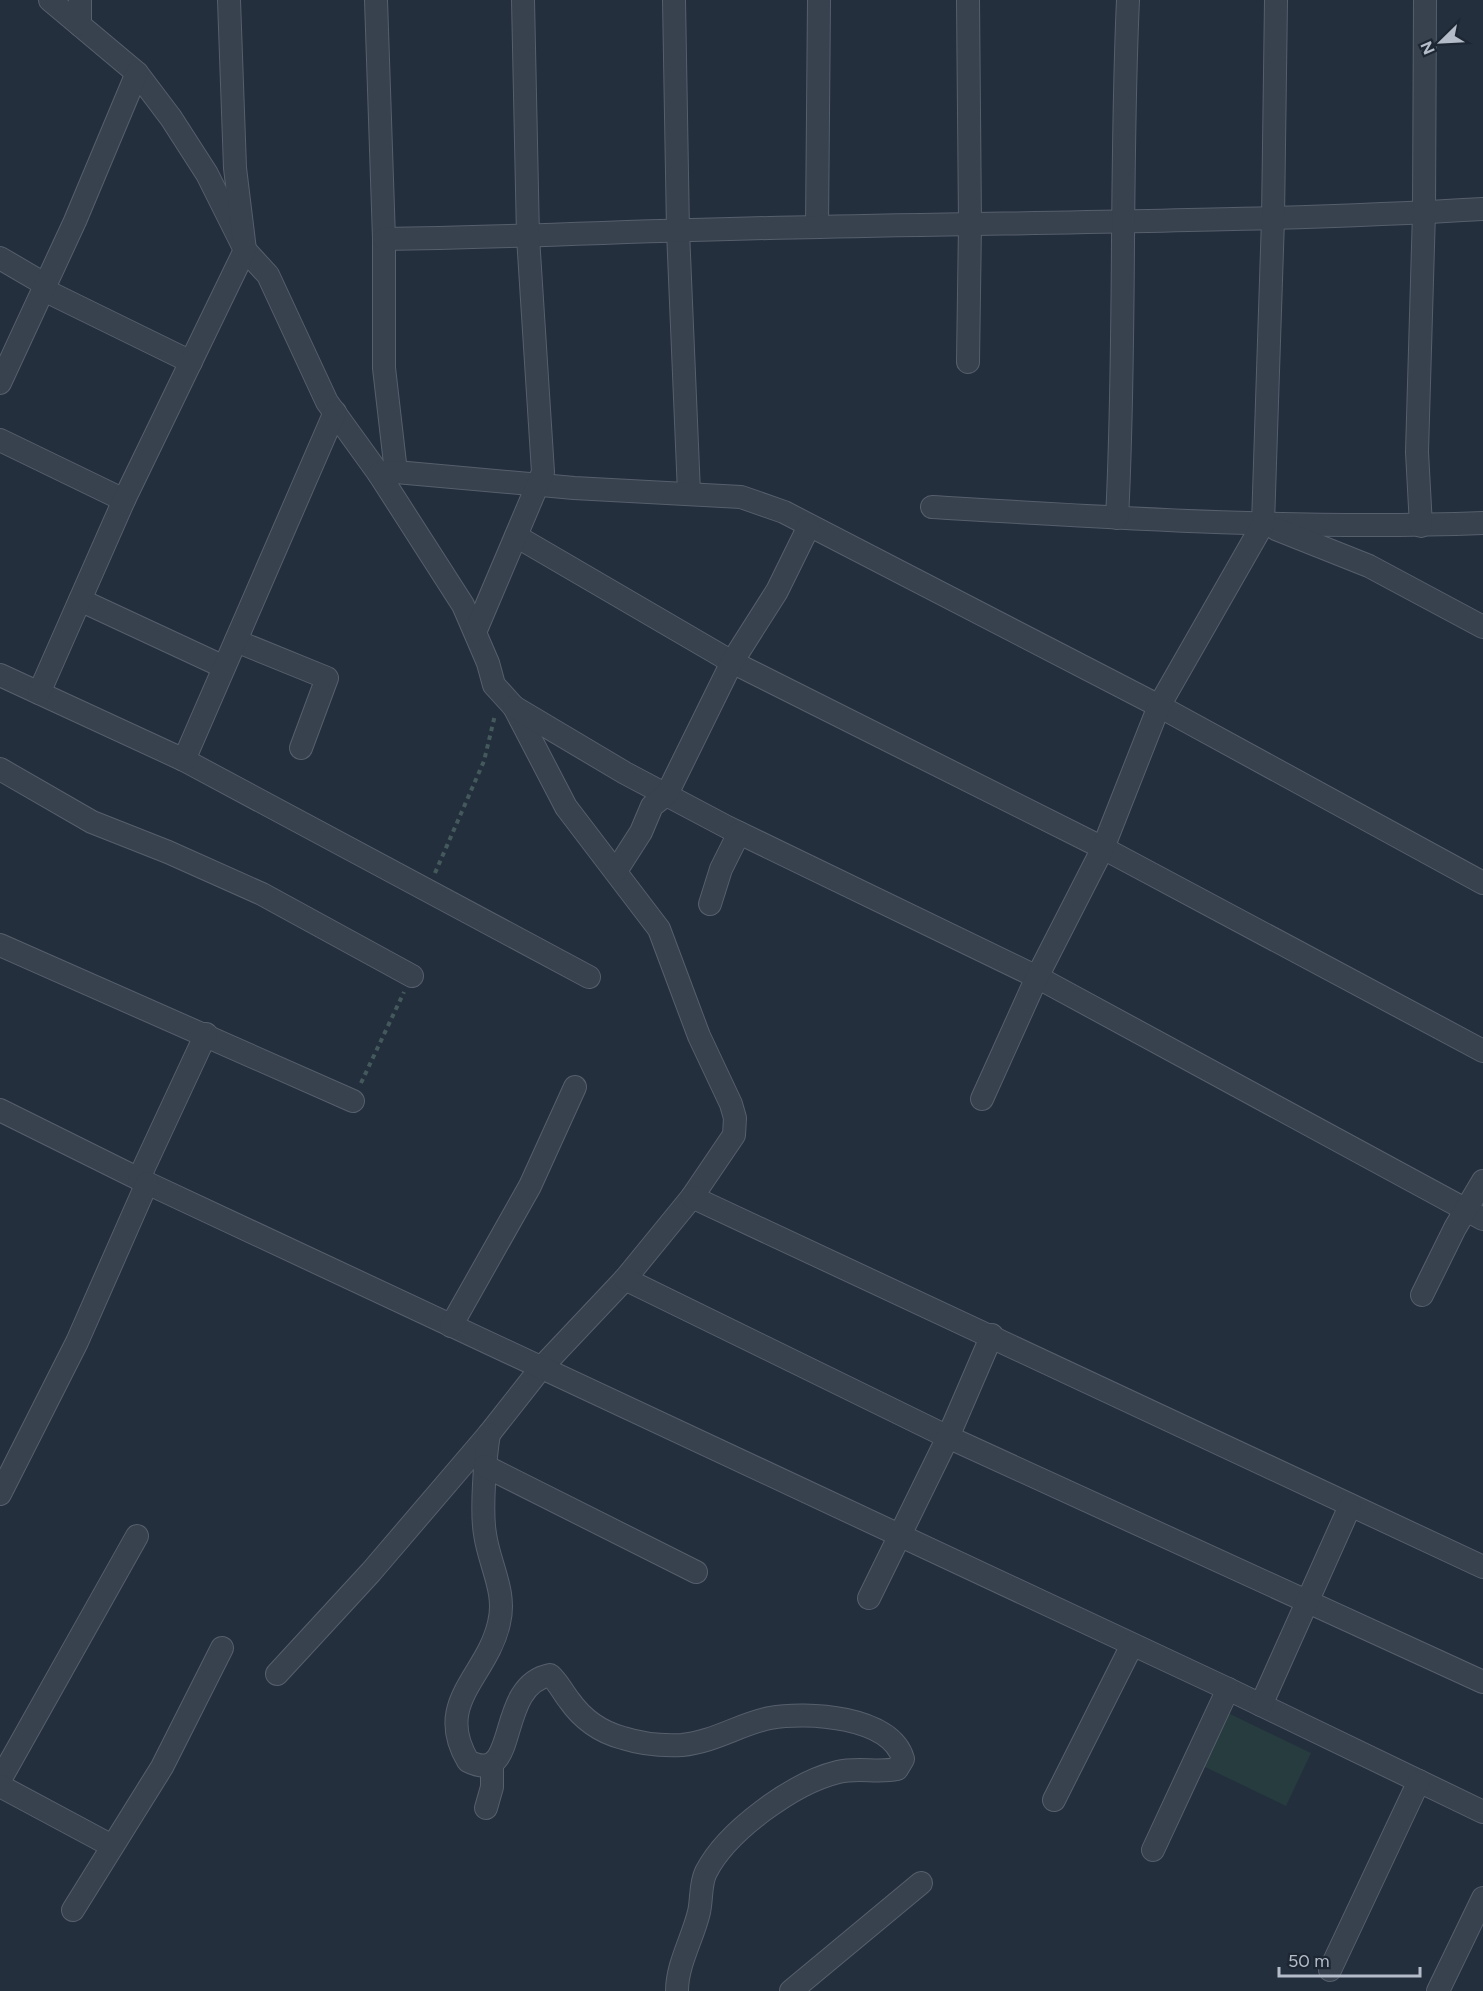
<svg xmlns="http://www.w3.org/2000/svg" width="1483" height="1991" font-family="Figtree,sans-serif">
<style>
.green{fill:#263c3f}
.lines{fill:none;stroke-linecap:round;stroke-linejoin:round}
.minor-casing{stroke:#565f6c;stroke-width:24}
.path{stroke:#44595c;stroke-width:4;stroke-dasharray:4.5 4.5;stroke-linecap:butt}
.minor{stroke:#38414e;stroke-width:22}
</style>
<rect width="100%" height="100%" fill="#242f3e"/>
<polygon class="green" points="1228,1713 1311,1753 1286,1806 1203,1766"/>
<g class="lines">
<g class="minor-casing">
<g id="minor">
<polyline points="50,0 137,73 171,118 207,174 245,250 268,275 327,402 379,474 463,605 488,663 494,685 514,707 566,807 659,929 699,1036 731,1104 735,1118 734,1135 692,1197 625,1279 541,1368 489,1434 371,1572 277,1674"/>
<polyline points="376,0 384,239 384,368 396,472"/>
<polyline points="674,0 678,231 689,493"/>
<polyline points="80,25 80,0"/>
<polyline points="817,227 819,0"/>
<path d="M384 239C530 237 675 229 820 227 1041 222 1262 222 1483 209"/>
<polyline points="0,258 46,285"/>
<polyline points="44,290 191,362"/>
<polyline points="968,362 970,224 968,0"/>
<polyline points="0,383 75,221 137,73"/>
<polyline points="0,440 124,500"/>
<polyline points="379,474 396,472 574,488 741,497 784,512 1159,706 1483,883"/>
<path d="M932 507C1116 518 1299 530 1483 523"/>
<path d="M1117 518C1126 346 1120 173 1128 0"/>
<polyline points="1421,526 1417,452 1424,212 1425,0"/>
<polyline points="1276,529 1369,566 1483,627"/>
<polyline points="516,536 732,662 1103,848 1483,1051"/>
<polyline points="80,600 224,667"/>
<polyline points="476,630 543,472 528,237 523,0"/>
<polyline points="236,641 327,678 301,748"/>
<polyline points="0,675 184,760 589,977"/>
<polyline points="39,693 124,500 245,250 235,168 229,0"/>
<polyline points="514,707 625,773 727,827 1037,977 1483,1219"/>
<polyline points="184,760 335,412"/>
<polyline points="0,769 92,822 168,852 262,894 412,976"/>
<polyline points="616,871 641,832 652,806 667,794 732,662 777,591 809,526"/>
<polyline points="710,904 721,869 739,833"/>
<polyline points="0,945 353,1101"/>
<polyline points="982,1099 1037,977 1103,848 1159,706 1263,524 1273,219 1276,0"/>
<polyline points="0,1110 147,1183 1228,1689 1483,1812"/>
<polyline points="139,1178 206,1034"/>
<polyline points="692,1197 1483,1567"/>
<polyline points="625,1279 948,1437 1483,1682"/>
<polyline points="1422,1295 1455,1228 1483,1181"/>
<polyline points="451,1326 530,1186 575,1087"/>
<path d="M489 1434C485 1457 481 1511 485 1534 489 1564 507 1592 499 1623 487 1677 433 1702 468 1761 521 1788 494 1686 550 1675 558 1682 562 1691 569 1700 583 1720 600 1732 623 1738 642 1744 663 1746 682 1745 714 1742 740 1724 770 1718 806 1711 891 1716 903 1759L897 1769C877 1773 858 1767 838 1772 793 1783 727 1831 706 1872 700 1884 702 1899 699 1912 693 1938 677 1964 677 1991"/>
<polyline points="485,1466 696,1572"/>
<polyline points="0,1494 77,1342 147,1183"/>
<polyline points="869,1598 948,1437 992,1335"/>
<polyline points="1261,1705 1350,1506"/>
<polyline points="0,1780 137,1536"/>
<polyline points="0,1786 112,1846"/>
<polyline points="1054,1800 1132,1645"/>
<polyline points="486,1808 492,1787 492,1764"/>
<polyline points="1153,1850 1228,1689"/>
<polyline points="73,1910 162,1767 222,1648"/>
<polyline points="1330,1970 1419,1781"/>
<polyline points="791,1991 921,1883"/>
<polyline points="1438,1991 1483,1898"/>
</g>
</g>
<g class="path">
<polyline points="435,873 484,761 495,715"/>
<polyline points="361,1083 404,992"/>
</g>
<use href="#minor" class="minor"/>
</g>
<g transform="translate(1441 42) rotate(246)" stroke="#1d2633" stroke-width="4.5" paint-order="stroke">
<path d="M0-4.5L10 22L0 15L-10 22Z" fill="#b4bcc9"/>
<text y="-9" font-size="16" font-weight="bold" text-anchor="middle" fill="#b4bcc9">N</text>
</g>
<path d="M1279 1967v9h141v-9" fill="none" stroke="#b4bcc9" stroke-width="3"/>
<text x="1288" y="1967" font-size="18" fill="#b4bcc9" stroke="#1d2633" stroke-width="4.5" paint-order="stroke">50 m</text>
</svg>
